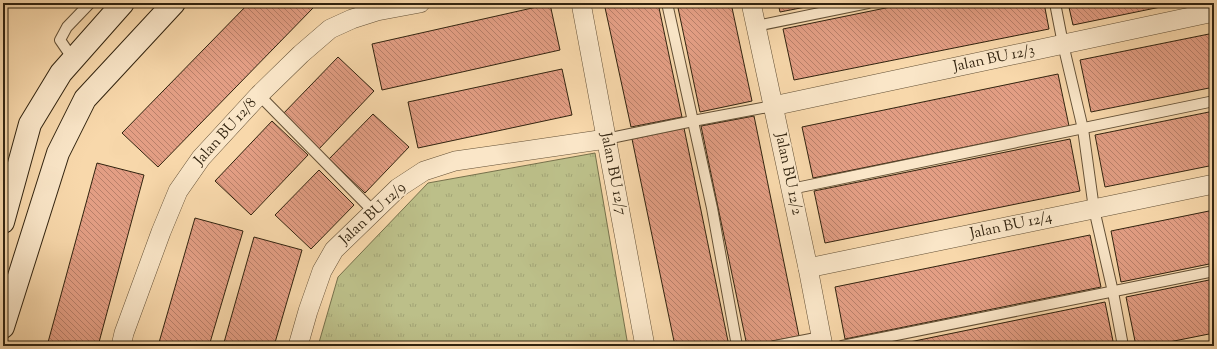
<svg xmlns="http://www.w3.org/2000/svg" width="1217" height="349" font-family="'Sorts Mill Goudy',serif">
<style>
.park{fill:url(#park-tufts);stroke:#76714c}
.building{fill:url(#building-back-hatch);stroke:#31230f}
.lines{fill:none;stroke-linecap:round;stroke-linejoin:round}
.service-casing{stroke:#635036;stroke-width:12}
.minor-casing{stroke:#635036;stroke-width:20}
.secondary-casing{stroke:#31230f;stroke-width:24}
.service{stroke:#fae6c8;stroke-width:10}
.minor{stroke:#fae6c8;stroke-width:19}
.secondary{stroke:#fae6c8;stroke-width:22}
.labels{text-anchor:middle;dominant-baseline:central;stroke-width:3.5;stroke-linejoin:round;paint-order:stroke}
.street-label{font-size:15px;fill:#31230f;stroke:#fae6c8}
</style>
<defs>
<pattern id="park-tufts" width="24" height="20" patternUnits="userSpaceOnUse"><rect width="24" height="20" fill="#bcbf89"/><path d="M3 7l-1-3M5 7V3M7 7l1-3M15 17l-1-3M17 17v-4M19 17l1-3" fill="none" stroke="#a2a475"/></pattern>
<pattern id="building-back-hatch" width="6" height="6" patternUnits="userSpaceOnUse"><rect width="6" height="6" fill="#e39e84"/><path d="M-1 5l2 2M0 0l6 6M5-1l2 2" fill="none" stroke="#b9806a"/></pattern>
</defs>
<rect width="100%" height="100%" fill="#f8d8ab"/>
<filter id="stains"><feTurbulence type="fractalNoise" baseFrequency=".005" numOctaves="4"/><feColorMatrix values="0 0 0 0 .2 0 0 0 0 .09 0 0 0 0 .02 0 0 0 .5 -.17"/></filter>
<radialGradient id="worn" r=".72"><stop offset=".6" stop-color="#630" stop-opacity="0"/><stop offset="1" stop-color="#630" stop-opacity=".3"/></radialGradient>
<polygon class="park" points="595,153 628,346 318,346 338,277 428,183"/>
<g class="building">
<polygon points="249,3 308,3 313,8 158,167 122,133"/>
<polygon points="604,3 658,3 682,117 631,127"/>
<polygon points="677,3 731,3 752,101 700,112"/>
<polygon points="778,3 826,3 780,12"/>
<polygon points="910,3 1044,3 1049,29 794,80 783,29"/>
<polygon points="1068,3 1180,3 1073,25"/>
<polygon points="550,4 560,50 382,90 372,44"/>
<polygon points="1214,33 1214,87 1091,112 1080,60"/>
<polygon points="338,57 374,91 318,150 281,116"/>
<polygon points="562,69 572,115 418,148 408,102"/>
<polygon points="1058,74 1069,126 813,178 802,127"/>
<polygon points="1214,111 1214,165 1105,187 1095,135"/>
<polygon points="373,114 409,147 365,193 329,159"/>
<polygon points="754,116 799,336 747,346 701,126"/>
<polygon points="272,121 308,155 251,215 215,181"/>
<polygon points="684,128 729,346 675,346 632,139"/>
<polygon points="1070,139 1080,191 825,243 814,191"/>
<polygon points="97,163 144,175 98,346 47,346"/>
<polygon points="319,170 354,205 311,249 275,215"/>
<polygon points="1214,210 1214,263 1121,282 1111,231"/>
<polygon points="195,218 243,231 209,346 158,346"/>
<polygon points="1090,235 1101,287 845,339 835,287"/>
<polygon points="254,237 302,250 274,346 223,346"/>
<polygon points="1214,279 1214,333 1149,346 1136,346 1126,297"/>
<polygon points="1105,302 1114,346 890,346"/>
</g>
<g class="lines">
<g class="service-casing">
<g id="service">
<polyline points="667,3 712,208 737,346"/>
<polyline points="1055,3 1063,44 1083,129 1094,209 1113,292 1123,346"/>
<polyline points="756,26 868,3"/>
<polyline points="73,59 60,40 67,27 90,3"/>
<polyline points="259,95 374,212"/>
<polyline points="606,139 693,121 773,106"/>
<polyline points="791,189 1214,101"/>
<polyline points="775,346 821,337"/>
<polyline points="842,346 1214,271"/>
</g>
</g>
<g class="minor-casing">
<g id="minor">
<polyline points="581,3 645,346"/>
<polyline points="751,3 808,268 823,346"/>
<polyline points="773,106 1214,12"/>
<polyline points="808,268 1214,184"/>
<polyline points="121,346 124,333 161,232 178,191 201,158 259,95 301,54 330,29 352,19 377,11 420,3"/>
<polyline points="298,346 308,311 322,271 334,250 398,188 424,171 455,161 606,139"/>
</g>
</g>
<g class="secondary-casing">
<g id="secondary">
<polyline points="3,222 30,124 61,73 123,3"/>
<polyline points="3,327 58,153 85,99 174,3"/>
</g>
</g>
<use href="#service" class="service"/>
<use href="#minor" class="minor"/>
<use href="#secondary" class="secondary"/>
</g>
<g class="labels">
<g class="street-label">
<text transform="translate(994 59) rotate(-12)">Jalan BU 12/3</text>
<text transform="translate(226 132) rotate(-48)">Jalan BU 12/8</text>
<text transform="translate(613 174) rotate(79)">Jalan BU 12/7</text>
<text transform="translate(788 174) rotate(78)">Jalan BU 12/2</text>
<text transform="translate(373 214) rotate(-43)">Jalan BU 12/9</text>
<text transform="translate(1011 226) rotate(-12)">Jalan BU 12/4</text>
</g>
</g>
<rect width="1217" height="349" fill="none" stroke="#f8d8ab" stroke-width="16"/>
<rect x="4" y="4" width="1209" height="341" fill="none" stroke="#31230f" stroke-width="2"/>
<rect x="8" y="8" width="1201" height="333" fill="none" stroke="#31230f"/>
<rect width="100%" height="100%" filter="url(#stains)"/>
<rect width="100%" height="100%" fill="url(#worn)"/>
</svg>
